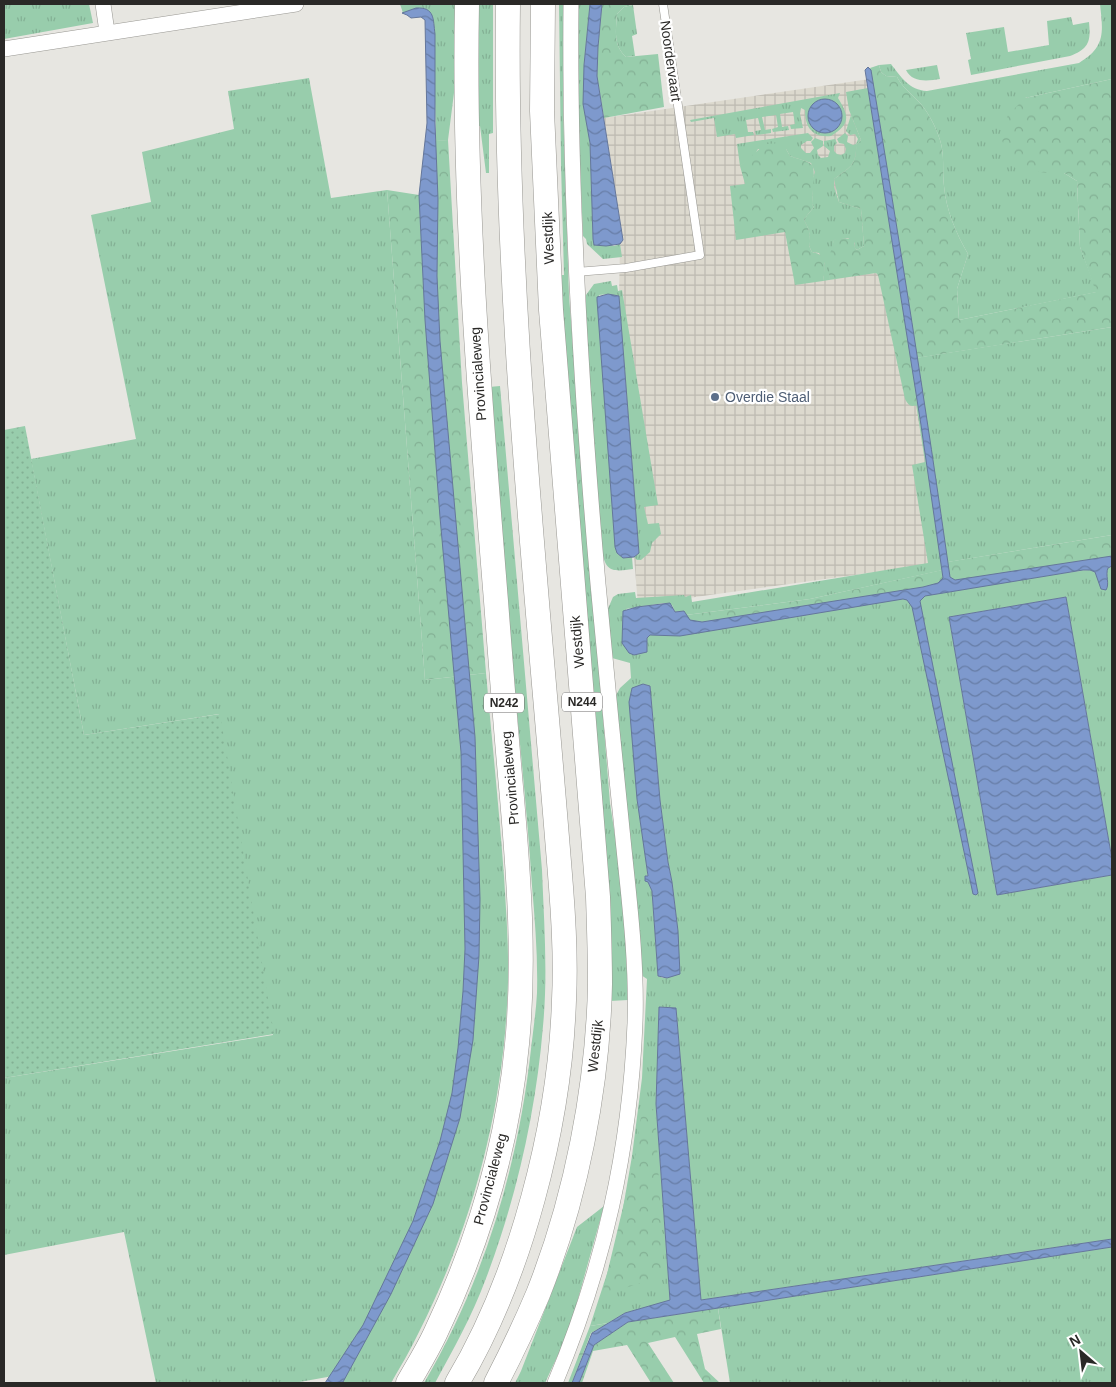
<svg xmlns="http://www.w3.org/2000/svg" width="1116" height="1387" font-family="Helvetica,sans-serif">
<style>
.industrial{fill:url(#industrial-grid)}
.grass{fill:url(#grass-tufts);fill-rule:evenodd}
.forest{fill:url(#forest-crowns)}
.garden{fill:url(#garden-dots)}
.water{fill:url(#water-waves);stroke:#65779b}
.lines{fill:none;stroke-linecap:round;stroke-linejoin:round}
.lane-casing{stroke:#989792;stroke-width:9}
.street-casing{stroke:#989792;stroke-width:16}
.primary-casing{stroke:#989792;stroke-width:25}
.lane{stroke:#fff;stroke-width:8}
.street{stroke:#fff;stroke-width:15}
.primary{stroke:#fff;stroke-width:24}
.service-dot{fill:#5c6f8a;stroke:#fff;stroke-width:2}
.labels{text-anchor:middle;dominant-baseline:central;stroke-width:4.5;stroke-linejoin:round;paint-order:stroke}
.shield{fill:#fff;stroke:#6a6968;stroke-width:1}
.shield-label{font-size:12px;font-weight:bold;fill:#2a2927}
.street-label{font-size:14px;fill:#2a2927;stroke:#fff}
.service-label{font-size:14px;fill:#4e5e75;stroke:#fff;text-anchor:start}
</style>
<defs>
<pattern id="industrial-grid" width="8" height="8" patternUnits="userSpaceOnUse" patternTransform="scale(1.25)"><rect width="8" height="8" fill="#dcd9ce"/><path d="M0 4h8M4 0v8" fill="none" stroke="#bdbab1"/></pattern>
<pattern id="grass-tufts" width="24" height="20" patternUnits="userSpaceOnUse" patternTransform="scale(1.25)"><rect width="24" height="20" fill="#98cdac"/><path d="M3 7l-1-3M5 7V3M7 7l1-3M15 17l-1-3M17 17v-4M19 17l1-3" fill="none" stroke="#83b094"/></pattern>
<pattern id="forest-crowns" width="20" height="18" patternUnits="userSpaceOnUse" patternTransform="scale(1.25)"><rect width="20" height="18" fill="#98cdac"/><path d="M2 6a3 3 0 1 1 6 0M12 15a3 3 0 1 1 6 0" fill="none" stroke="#83b094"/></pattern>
<pattern id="garden-dots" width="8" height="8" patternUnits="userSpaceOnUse" patternTransform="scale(1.25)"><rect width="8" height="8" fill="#98cdac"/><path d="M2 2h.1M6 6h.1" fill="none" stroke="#83b094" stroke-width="1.8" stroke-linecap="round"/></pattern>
<pattern id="water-waves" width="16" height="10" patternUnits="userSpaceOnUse" patternTransform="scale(1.25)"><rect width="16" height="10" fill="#7e99cd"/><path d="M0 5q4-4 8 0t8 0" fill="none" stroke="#677da6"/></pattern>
</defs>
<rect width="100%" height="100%" fill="#e7e6e1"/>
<polygon class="industrial" points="870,79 941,563 638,605 634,557 639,553 619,296 620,244 623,239 604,118"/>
<g class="grass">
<polygon points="4,4 89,4 93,23 4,39"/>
<polygon points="400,4 455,4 455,85 448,140 436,141 433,21 414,9 410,12 403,13"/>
<polygon points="477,4 493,4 493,133 489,134 489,173 486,173 480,126 478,126"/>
<polygon points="559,4 564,4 563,108 569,296 610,803 621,875 625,920 628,1000 610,1001 560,275 564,275 561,164"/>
<polygon points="576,4 590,4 584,65 591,158 593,239 614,246 620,244 622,257 603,259 587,244 586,239 583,236 579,140"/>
<path d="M1100 4H1112V79L1025 98 1048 173H1064L1077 181 1080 247 1097 292 959 320 957 289 968 254C956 233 946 210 944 186 942 170 945 155 940 140 936 127 927 109 917 100 909 91 903 88 897 77L886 76 881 72 879 65 891 64C901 77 909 90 927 91L1079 63C1106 47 1103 32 1100 4Z"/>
<path d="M633 5 637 34 632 36 635 56 626 57C613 45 616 30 617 14L624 7Z"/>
<path d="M1071 17 1073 25 1089 22C1091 41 1089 49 1070 56L971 75 968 60 971 59 966 33 1004 27 1008 52 1049 45 1047 21Z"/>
<path d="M937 65 940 79C928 81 912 83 906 70Z"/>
<path d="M309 78 331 198 387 190 425 680 486 673C492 741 499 808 504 876 506 911 509 947 508 982 505 1103 473 1226 418 1334 410 1351 400 1367 391 1383H342L333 1376 294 1383H156L124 1232 4 1255V1078L273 1035 219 714 84 735 31 459 136 439 91 215 151 202 142 152 234 129 228 91Z"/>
<path d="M840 93 838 98C849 116 851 124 831 136 812 138 805 127 805 110L801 108 800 114 803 128 791 129 790 125 795 124 793 112 780 114 782 127 788 126 789 130 773 132 772 129 778 127 776 115 762 117 765 130 771 129V133L756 135 755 131 761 130 758 118 746 120 748 132H753L754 135 736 138 735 134 717 137 714 118 691 122 690 120Z"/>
<path d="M851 115 861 140 856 145C857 165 849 168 834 179V187L839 202 861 209 864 246 857 250 855 248V243L848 238 834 240 829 280 823 281 825 264 819 253 812 252C807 244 810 238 809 231 808 227 805 223 804 219L814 207 812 204 813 178 815 172 811 163 790 156 786 149H758L754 156 740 166 737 144 808 133 813 138 811 141H807L801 145V148L806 153H810L814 148 811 142 815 138 823 141V146L817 150 818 155 821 158 828 157 830 151 824 146V141L835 139 837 143 834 146V151L837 154 841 155 845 153 846 149 844 144 839 143 837 139 845 133 848 136 847 142 853 145 856 144 858 139 855 134 850 135 846 131Z"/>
<path d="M611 281 612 286 617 285 618 291 622 290 658 505 644 507 648 524 659 523 661 534 652 543 650 552 641 560H637L634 557 639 553 619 296 608 294 599 295 617 553 624 558 632 557 633 569C613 572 605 572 602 550L585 339 586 295 594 284Z"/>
<path d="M1112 327V535L942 563 943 570 810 599 686 615 684 611 675 612 672 605 664 603 626 609 647 652V638L650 635H661L949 588 1112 567V859L1066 597 949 617 997 895 1112 875V1239L701 1300 676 1008 659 1007 656 1104 670 1301 625 1313 608 1323 590 1326 617 1243 632 1156 642 1078 647 979 641 975 614 699 620 688 631 678 630 663 612 658 607 611 613 597 618 594 635 592 636 598 684 595 685 597 691 595 692 602 928 563 912 465 925 462 909 359ZM643 684 650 686 660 800 668 862 672 882 678 931 670 977 663 978 658 976 652 891 648 882 644 837 637 799Z"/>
<path d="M500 386 542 870C544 922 548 974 543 1026 536 1112 516 1200 485 1281 472 1316 453 1350 435 1383H424C484 1281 518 1167 531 1049 533 1031 536 1012 537 993 538 958 535 922 532 886 528 825 522 764 516 703 506 598 498 492 489 387Z"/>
<polygon points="604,1206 569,1331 545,1383 515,1383 521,1371 577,1227"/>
<polygon points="1112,1247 1112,1383 730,1383 718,1308"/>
</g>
<g class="forest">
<path d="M602 4H636L624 7 617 14C616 30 613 45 626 57L658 54 664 107 604 118 597 76 598 47Z"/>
<path d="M879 65 881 72 886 76 897 77C903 88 909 91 917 100 927 109 936 127 940 140 945 155 942 170 944 186 946 210 956 233 968 254L957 289 959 320 1096 292 1080 247 1077 181 1064 173H1048L1016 169 1006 152 1000 134 1008 115 1025 98 1112 79V327L910 359 918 405C910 407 909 406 905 399L878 275 876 273 829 280 830 254 834 240 838 238 854 239 855 248 857 250 864 246 861 209 839 202 834 179C849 168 857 165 856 145L861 140 849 110 846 92 868 88V90L874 89 870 68Z"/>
<polygon points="448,140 462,383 486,673 425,680 387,190 419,195 426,141"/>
<path d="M781 143 786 149 790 156C795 158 809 161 812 165 816 168 812 197 812 204L814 207 804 219C805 223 808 227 809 231 810 238 807 244 812 252 829 255 825 267 823 281L795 285 785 232 736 240 730 186 745 184 740 166 765 144Z"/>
<polygon points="1112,535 1112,567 949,588 665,635 686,615 810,599 942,570 941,563"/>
<polygon points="655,1109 664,1276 602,1295 635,1157 642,1110"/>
<polygon points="718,1308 721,1329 697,1334 705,1369 720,1383 704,1383 675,1337 648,1343 674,1383 651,1383 627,1345 593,1351 582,1383 579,1383 594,1345 628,1322"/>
<polygon points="609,1323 591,1333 572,1383 568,1383 590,1326"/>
</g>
<polygon class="garden" points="25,426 84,735 220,714 274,1034 4,1078 4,430"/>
<g class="water">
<polygon points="590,4 602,4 598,47 597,76 623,240 620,244 606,246 594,245 593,239 590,143 583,104 584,65"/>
<path d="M416 8C435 7 433 19 435 34V123L438 199 437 276 440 341 475 737 480 899 479 956 473 1040 460 1118 433 1204 391 1294 343 1382 325 1383 363 1325 413 1221 440 1141 452 1093 458 1048 463 991 465 949 461 752 440 517 425 320 419 195 427 123 425 20 421 17 411 18 407 15 402 13Z"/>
<path d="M868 67 871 70C899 238 926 407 950 577L955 580 1112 556V566L1108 568C1105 575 1110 584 1106 590L1101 589 1095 572 1090 570H1083L925 596 920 601 978 893 976 895 973 894 912 607 907 600 903 599 680 636 650 635 647 638V652L634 655 629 653 622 643 623 611 637 607 670 603 675 612 684 611 690 620 702 622 923 587 938 583 943 578 921 425 865 70Z"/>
<circle cx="825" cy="116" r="17"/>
<polygon points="608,294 619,296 639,553 634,557 623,558 617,553 615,547 597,300 597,297"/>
<polygon points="1066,597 1112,859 1112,875 997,895 949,617"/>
<polygon points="643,684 650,686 660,800 668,862 672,882 678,931 680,974 667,978 658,976 652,891 648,882 645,881 645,876 648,876 637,799 629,702 632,688"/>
<polygon points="659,1007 676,1008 701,1300 1112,1239 1112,1247 628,1322 594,1345 579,1383 572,1383 592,1333 625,1313 670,1300 656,1104"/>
</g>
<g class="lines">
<g class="lane-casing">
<polyline id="lane" points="576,272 626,268 700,255 663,4"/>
</g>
<g class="street-casing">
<g id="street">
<polyline points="103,4 107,32"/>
<polyline points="4,49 296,4"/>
<path d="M555 1383C604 1266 630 1150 635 1023 637 965 630 907 624 849 615 761 606 672 598 584 581 391 569 198 571 4"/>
</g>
</g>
<g class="primary-casing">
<g id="primary">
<path d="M408 1383C417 1367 427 1351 435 1334 478 1244 508 1144 517 1044 525 962 519 880 512 798 506 732 501 667 496 601 480 402 463 204 467 4"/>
<path d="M457 1383C521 1276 560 1125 564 1000 566 962 564 925 561 887 538 593 504 299 508 4"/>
<path d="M496 1383C511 1354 525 1325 538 1294 576 1199 598 1086 600 984 600 955 599 926 598 897L551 310 542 111 543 4"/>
</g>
</g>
<use href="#lane" class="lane"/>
<use href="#street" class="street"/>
<use href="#primary" class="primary"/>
</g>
<circle class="service-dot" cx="715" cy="397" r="5"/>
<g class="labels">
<g class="shield">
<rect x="562" y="692.5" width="40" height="19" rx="4"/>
<rect x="484" y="693.5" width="40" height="19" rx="4"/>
</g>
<g class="shield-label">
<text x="582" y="702">N244</text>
<text x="504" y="703">N242</text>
</g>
<g class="street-label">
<text transform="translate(671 61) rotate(82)">Noordervaart</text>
<text transform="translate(548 238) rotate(-92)">Westdijk</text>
<text transform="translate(478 374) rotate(-94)">Provincialeweg</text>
<text transform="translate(577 642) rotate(-95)">Westdijk</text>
<text transform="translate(510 778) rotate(-95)">Provincialeweg</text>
<text transform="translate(595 1046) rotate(-84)">Westdijk</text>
<text transform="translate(490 1179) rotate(-75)">Provincialeweg</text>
</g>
<g class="service-label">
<text x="725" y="397">Overdie Staal</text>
</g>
</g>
<rect width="1116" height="1387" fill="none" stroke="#2a2927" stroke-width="10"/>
<g transform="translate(1081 1352) rotate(332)" stroke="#ffffff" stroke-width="4" paint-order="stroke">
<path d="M0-4L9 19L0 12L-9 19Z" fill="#2a2927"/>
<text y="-8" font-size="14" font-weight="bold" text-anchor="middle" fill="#2a2927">N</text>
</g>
</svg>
